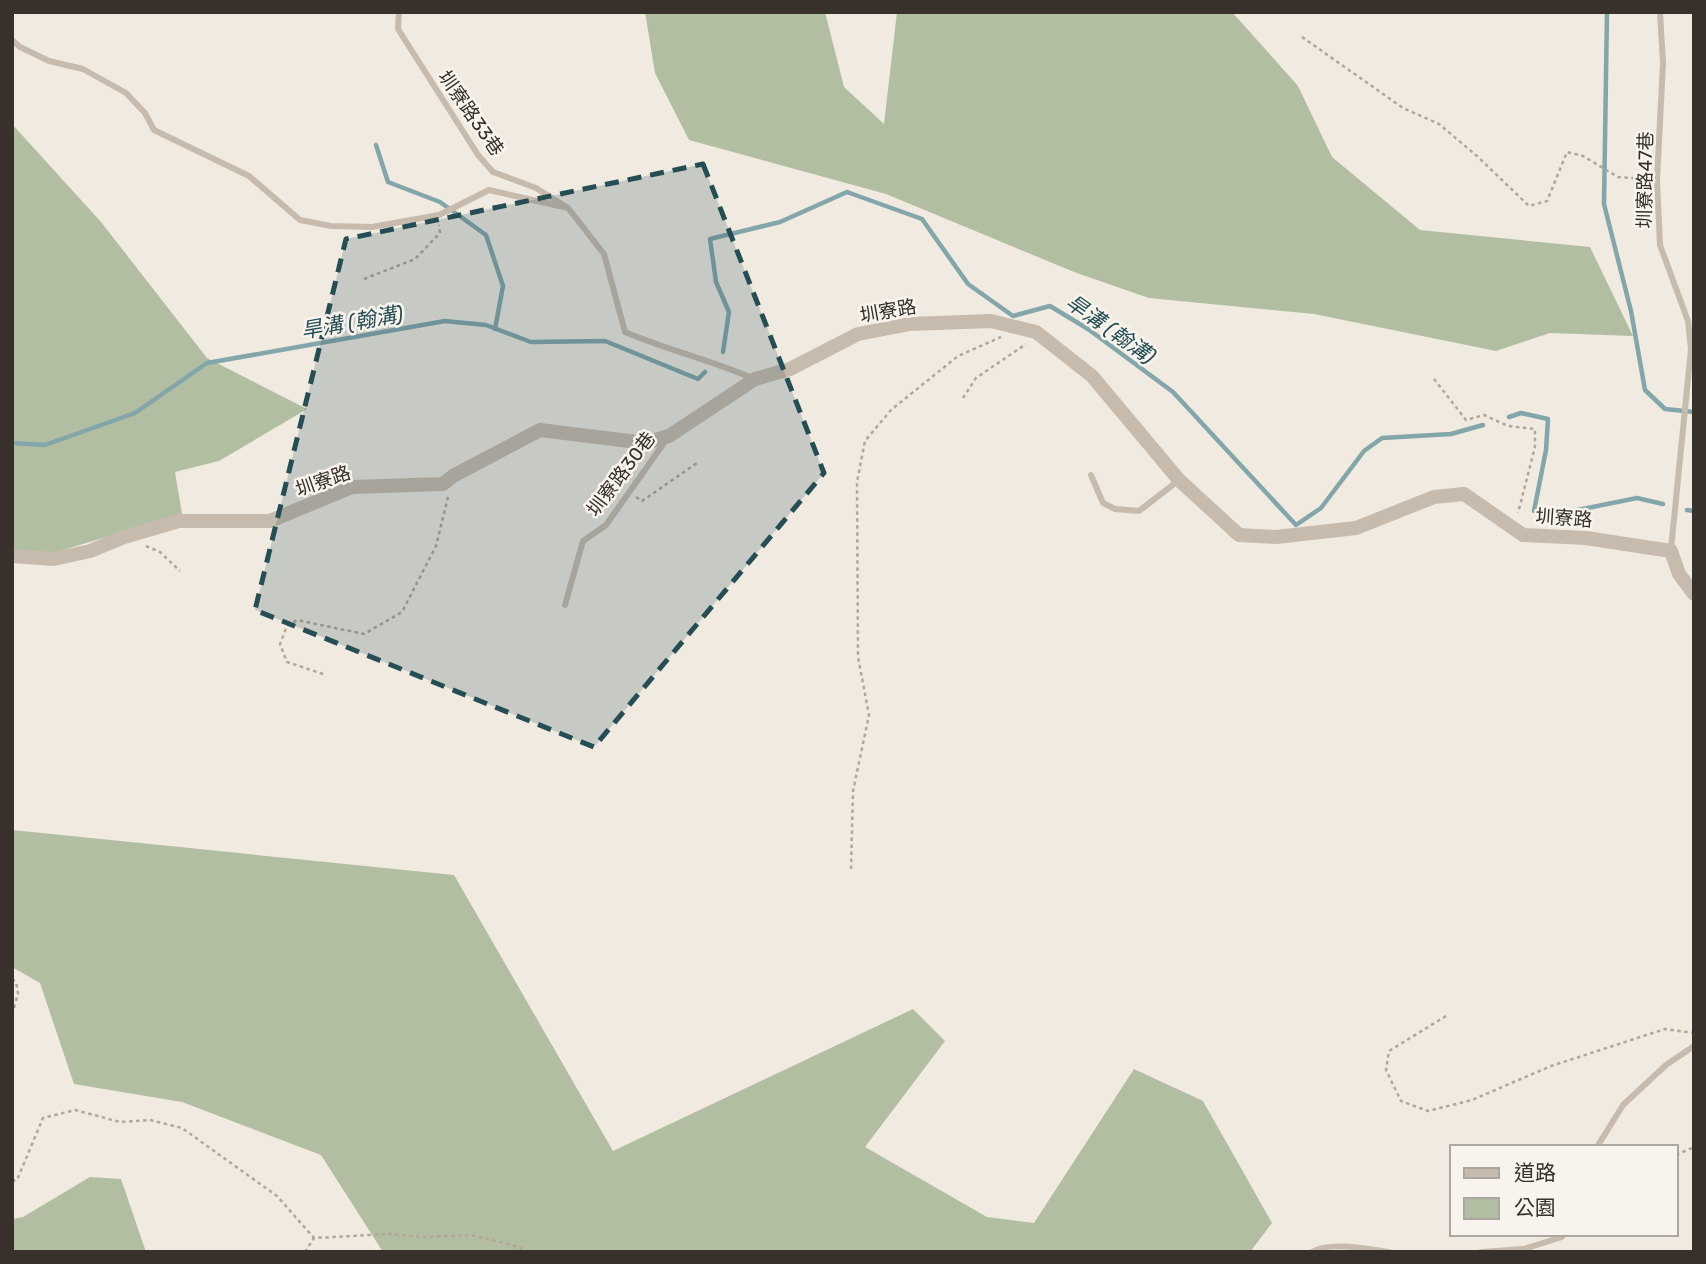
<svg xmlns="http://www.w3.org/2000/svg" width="1706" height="1264" font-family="Rubik,'Noto Sans TC',sans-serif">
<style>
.green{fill:#b2bea2}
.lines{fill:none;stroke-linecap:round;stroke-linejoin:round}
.stream{stroke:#83a6aa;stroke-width:4.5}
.path{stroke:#b3a698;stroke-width:2.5;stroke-dasharray:3.5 3.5;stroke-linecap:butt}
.service{stroke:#c7bbad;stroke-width:6}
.tertiary{stroke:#c7bbad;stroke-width:14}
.marked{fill:#254d54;fill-opacity:0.2;stroke:#254d54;stroke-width:5;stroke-dasharray:14 9;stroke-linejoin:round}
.labels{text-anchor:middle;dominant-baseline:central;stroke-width:5;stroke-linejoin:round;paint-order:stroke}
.street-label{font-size:19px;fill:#37302b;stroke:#f8f4ed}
.water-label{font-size:21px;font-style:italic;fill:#254d54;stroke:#f8f4ed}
</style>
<rect width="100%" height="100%" fill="#f0eae0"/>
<g class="green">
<polygon points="645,12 825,12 844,87 884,124 897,12 1232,12 1298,86 1332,157 1420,230 1590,247 1633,336 1550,333 1496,351 1314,314 1149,298 1074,272 886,194 689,140 655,73"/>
<polygon points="12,124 101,222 207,358 307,409 219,461 175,472 182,514 53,553 12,550"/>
<polygon points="12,830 454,875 613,1151 913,1009 945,1041 865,1147 987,1217 1034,1223 1134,1069 1203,1101 1272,1223 1250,1252 383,1252 321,1155 182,1102 74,1084 40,983 12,967"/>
<polygon points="90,1177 121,1179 146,1252 12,1252 12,1219 23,1217"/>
</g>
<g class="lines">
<g class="stream">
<polyline points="1607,12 1604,204 1631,311 1645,390 1665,409 1694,412"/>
<polyline points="376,145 388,182 440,202 486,235 503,286 495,329"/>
<polyline points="723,352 729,312 716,282 710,239 780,222 847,192 922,219 968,284 1013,316 1050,306 1088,329 1173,392 1296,525 1321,508 1364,451 1382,438 1451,434 1483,425"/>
<polyline points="1509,417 1521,413 1548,419 1546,450 1534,511 1548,516 1637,498 1663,504"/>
<polyline points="12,443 45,445 135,413 207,363 445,321 486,325 531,342 605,341 698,379 705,372"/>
<polyline points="1687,510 1694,511"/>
</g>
<g class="path">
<polyline points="1302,37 1403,108 1439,124 1477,156 1529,206 1547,201 1567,152 1583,156 1618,177 1646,179"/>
<polyline points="364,279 415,259 440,233 439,225"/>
<polyline points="1434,379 1466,420 1484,415 1508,426 1535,429 1535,447 1518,513"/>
<polyline points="963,398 976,378 1026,344"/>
<polyline points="636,497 642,501 697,463"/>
<polyline points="146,546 160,552 180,571"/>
<polyline points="323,674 287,662 280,644 287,626 297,620 364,634 402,612 436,546 448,497"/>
<polyline points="851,869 853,791 869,715 858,657 857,482 865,441 891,410 958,356 1001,337"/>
<polyline points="12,979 16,982 18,993 12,1016"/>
<polyline points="1446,1016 1389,1051 1386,1070 1401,1101 1428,1111 1472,1100 1551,1066 1665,1029 1694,1033"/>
<polyline points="1676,1155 1694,1147"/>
<polyline points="12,1181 17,1180 43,1118 75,1110 120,1122 150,1120 182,1128 277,1196 314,1238"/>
<polyline points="305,1252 314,1238 388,1234 424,1237 471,1235 519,1247 527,1252"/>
</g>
<g class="service">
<path d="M399 12 398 29 478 155 493 172 536 188 568 208 604 254 625 332C667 350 711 360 752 378"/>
<polyline points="1660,12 1663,63 1657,180 1660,245 1688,321 1691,349 1671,549"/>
<polyline points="12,40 20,47 49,61 83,69 126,93 145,113 154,130 249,176 300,220 331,226 372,227 439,215 489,190 568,208"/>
<polyline points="1091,475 1103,503 1115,509 1139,511 1178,481"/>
<polyline points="565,605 583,541 606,525 666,440"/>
<polyline points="1597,1147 1623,1105 1666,1065 1694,1046"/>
<path d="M1312 1252C1329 1241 1369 1249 1389 1252"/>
<polyline points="1481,1252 1524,1249 1562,1237 1563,1234"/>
</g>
<polyline class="tertiary" points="12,556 54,559 90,551 124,537 179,521 270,521 352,487 443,484 453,476 540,430 645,443 669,436 755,379 790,369 858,334 910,324 991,321 1036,332 1092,376 1179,480 1239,535 1276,537 1356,528 1434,497 1464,494 1523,535 1586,538 1671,551 1679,574 1694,594"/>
</g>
<path class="marked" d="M703 164 824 473 594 747 255 610 346 239Z"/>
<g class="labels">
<g class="street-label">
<text transform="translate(471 113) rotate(55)">圳寮路33巷</text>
<text transform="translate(1645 180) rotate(-89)">圳寮路47巷</text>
<text transform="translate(888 311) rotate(-10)">圳寮路</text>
<text transform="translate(621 474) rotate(-53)">圳寮路30巷</text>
<text transform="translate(323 481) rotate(-19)">圳寮路</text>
<text transform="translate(1564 518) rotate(4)">圳寮路</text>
</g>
<g class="water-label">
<text transform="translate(352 322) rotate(-10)">旱溝 (翰溝)</text>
<text transform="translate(1111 329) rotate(35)">旱溝 (翰溝)</text>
</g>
</g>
<rect width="1706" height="1264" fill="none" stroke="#37302b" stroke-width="28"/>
<rect x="1450" y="1145" width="228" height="91" fill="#f8f4ed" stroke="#aba69f" stroke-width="2"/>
<rect x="1464" y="1168" width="35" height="10" fill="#c7bbad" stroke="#aba69f" stroke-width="2"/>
<text x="1514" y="1180" font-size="21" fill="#37302b">道路</text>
<rect x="1464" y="1198" width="35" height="21" fill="#b2bea2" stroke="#aba69f" stroke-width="2"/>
<text x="1514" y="1215" font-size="21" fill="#37302b">公園</text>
</svg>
